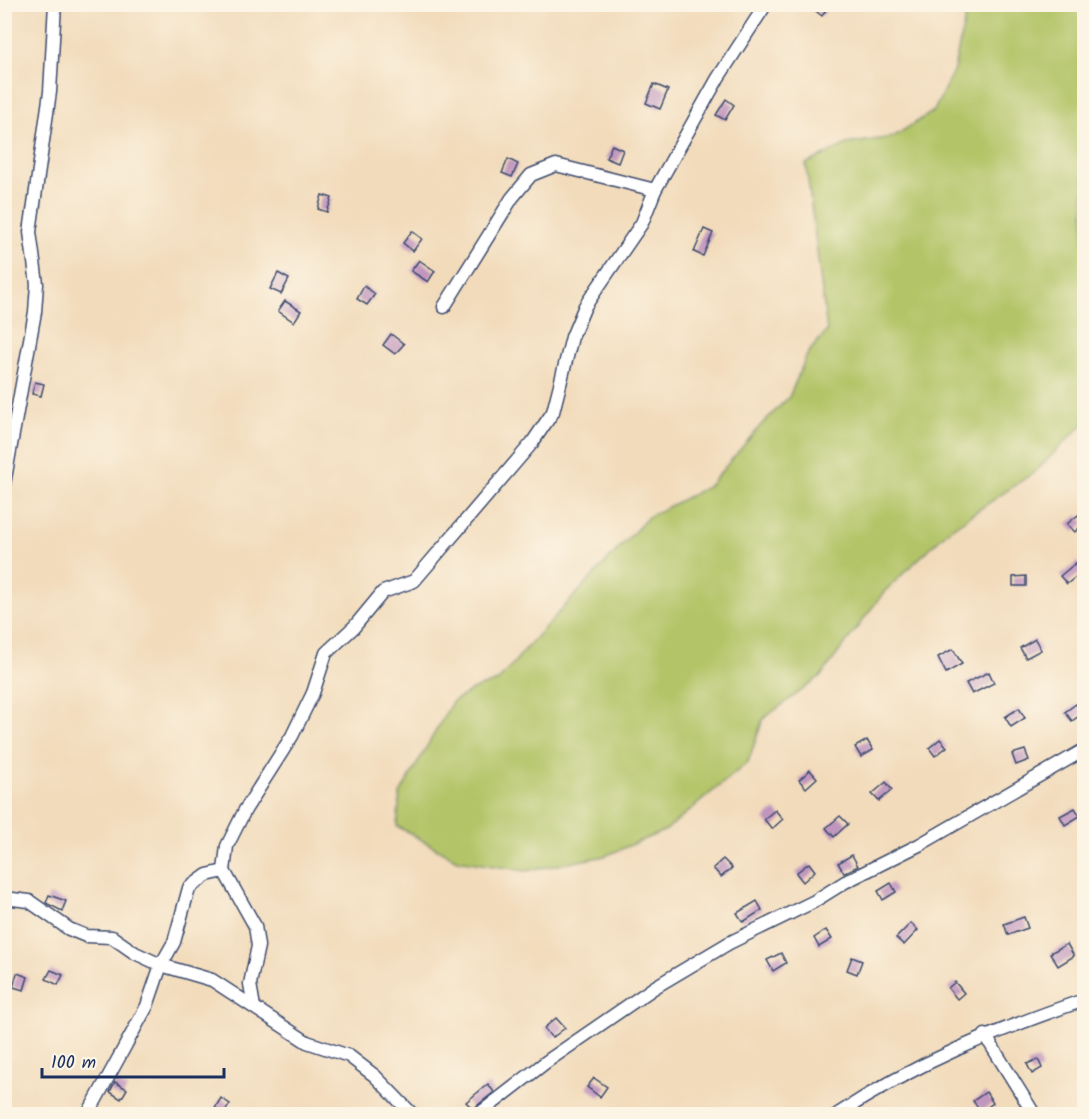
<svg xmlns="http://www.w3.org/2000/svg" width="1089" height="1119" font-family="Kalam,sans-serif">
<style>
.green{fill:#b3c467;stroke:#677a62;stroke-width:1.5}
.building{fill:#c095be}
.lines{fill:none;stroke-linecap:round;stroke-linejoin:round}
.minor-casing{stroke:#3b496c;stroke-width:15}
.minor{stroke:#fff;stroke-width:12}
</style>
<rect width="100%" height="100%" fill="#fcf5e5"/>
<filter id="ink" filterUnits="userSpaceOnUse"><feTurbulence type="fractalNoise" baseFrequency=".0167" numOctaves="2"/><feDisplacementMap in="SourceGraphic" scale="12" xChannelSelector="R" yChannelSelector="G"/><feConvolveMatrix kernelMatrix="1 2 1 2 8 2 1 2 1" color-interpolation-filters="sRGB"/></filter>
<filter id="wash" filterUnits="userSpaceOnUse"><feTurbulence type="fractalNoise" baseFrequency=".008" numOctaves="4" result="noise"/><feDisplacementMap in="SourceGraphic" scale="24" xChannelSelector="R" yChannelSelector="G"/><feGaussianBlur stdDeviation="1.35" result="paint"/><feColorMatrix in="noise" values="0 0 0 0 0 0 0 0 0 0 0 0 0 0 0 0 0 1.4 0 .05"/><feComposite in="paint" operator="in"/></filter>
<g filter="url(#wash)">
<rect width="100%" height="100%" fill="#f2dbbb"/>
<polygon class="green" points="968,5 1084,5 1084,423 1036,471 949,530 884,592 821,676 763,719 748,762 666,830 605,856 526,871 457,860 397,826 400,794 452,702 474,689 498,681 536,637 648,517 709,486 761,425 789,397 808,353 827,331 806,164 847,144 893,137 934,111 954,69"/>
<g id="blocks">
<g class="building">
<polygon points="807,4 830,4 822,16"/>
<polygon points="654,84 668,90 660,109 646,103"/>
<polygon points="726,99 734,105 725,120 716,115"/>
<polygon points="612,145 623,150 618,163 606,158"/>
<polygon points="508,159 518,164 512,177 502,173"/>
<polygon points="322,195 332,198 327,212 318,209"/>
<polygon points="704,229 713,233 703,256 694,252"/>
<polygon points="412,231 422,239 413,251 403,243"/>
<polygon points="419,260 435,271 428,282 411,271"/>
<polygon points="278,273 289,279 281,294 270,289"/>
<polygon points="364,286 375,294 367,305 357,299"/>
<polygon points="285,301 301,311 294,322 278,311"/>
<polygon points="391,334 404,344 395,354 383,345"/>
<polygon points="35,382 44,384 41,396 32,394"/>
<polygon points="1078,515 1084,523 1075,532 1067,524"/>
<polygon points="1077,562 1084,570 1067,584 1060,576"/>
<polygon points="1026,576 1026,586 1013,586 1013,577"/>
<polygon points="1035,639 1041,650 1026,658 1020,648"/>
<polygon points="953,649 962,664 946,673 938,657"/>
<polygon points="989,672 994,683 972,694 966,683"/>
<polygon points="1076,704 1083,713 1072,721 1065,712"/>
<polygon points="1019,708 1025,718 1011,727 1005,717"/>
<polygon points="940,739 947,747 935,756 929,748"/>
<polygon points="867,740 873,750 861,757 855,747"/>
<polygon points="1025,750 1029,760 1016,765 1012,754"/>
<polygon points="810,770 817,778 806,788 799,780"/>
<polygon points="886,782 892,790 879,801 872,794"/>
<polygon points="1075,808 1080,816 1065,825 1060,816"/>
<polygon points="775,810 783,819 772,829 764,819"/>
<polygon points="840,816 848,824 834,837 826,828"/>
<polygon points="852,855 858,866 844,873 838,863"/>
<polygon points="723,859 732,868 721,877 713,868"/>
<polygon points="809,863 815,871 803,882 796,873"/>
<polygon points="891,883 896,892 883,900 878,891"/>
<polygon points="49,895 66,901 62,911 46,903"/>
<polygon points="757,901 762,910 743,922 737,913"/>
<polygon points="1024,917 1028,928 1008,935 1004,924"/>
<polygon points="911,923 918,930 904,945 896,938"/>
<polygon points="826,930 832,939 819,947 814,938"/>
<polygon points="1067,944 1074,956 1058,966 1050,953"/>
<polygon points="781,953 786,963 773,971 767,960"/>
<polygon points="852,957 862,961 857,974 847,970"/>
<polygon points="51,970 63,975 58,985 46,979"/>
<polygon points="17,973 28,977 24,990 13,987"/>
<polygon points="955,982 964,993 957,999 948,988"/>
<polygon points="556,1018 565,1028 552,1038 544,1028"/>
<polygon points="1038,1059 1042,1068 1032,1074 1027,1064"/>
<polygon points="594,1078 607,1087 600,1097 587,1087"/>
<polygon points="115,1082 127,1089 121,1099 110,1092"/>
<polygon points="488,1084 494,1092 473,1109 466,1102"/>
<polygon points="986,1092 993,1103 981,1112 973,1101"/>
<polygon points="221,1098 230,1104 224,1113 215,1108"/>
</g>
</g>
</g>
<g filter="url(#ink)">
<use href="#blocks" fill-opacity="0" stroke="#3b496c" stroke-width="1.5"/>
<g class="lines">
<g class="minor-casing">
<g id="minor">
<polyline points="444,307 512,198 531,175 556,165 655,190 718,78 766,4"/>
<polyline points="4,484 35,312 37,284 30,232 50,92 55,4"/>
<polyline points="4,898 29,901 69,929 86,936 112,937 135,953 161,965 212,980 307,1042 349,1056 375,1076 412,1114"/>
<polyline points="254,1007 250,984 258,946 255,926 224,871 227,846 245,810 292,736 313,693 326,653 354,627 383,592 414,581 532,443 553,412 572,337 585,306 642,223 655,190"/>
<polyline points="985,1035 1034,1114"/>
<polyline points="88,1114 147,1006 161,965 174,942 189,888 207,875 224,871"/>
<polyline points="479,1114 546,1062 655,987 729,943 813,902 845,882 919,845 1084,750"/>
<path d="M838 1114C915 1063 997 1030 1084 1000"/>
</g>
</g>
<use href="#minor" class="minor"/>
</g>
</g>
<rect width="1089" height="1119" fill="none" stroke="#fcf5e5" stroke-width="24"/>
<path d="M42 1068v9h182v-9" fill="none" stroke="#1b2f5e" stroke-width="3"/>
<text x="51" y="1068" font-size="18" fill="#1b2f5e" stroke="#fcf5e5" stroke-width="4.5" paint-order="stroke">100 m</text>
</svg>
